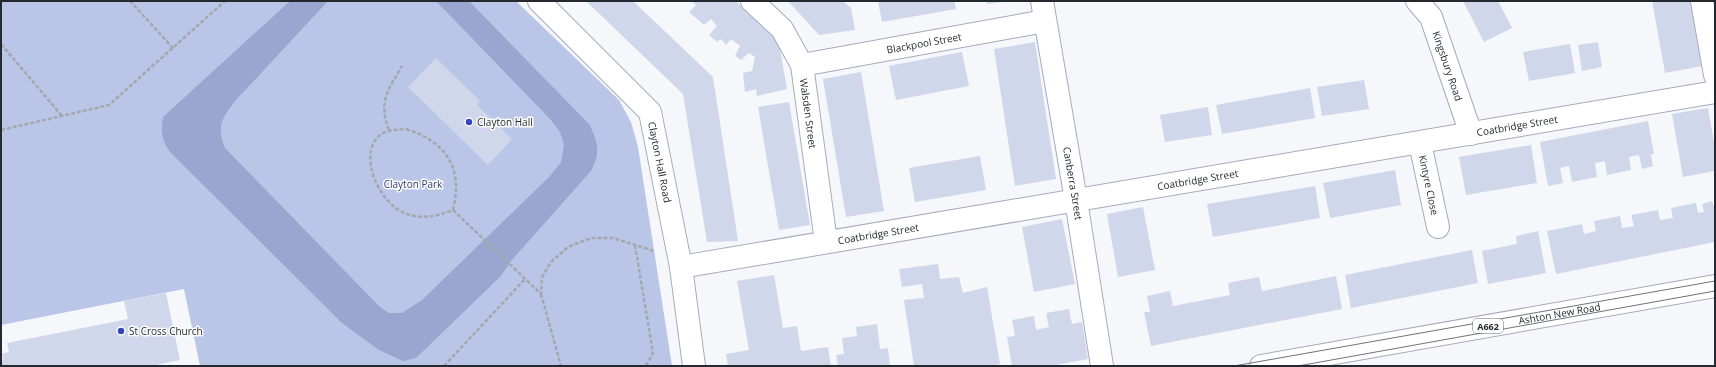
<svg xmlns="http://www.w3.org/2000/svg" width="1716" height="367" font-family="'Open Sans',sans-serif">
<style>
.green{fill:#bac6e8}
.water{fill:#99a7d0}
.building{fill:#d0d7ea}
.lines{fill:none;stroke-linecap:round;stroke-linejoin:round}
.minor-casing{stroke:#a5abbd;stroke-width:24}
.primary-casing{stroke:#a5abbd;stroke-width:24}
.path{stroke:#a5a7ac;stroke-width:2.5;stroke-dasharray:4 2;stroke-linecap:butt}
.minor{stroke:#fff;stroke-width:22}
.primary{stroke:#fff;stroke-width:22}
.tram{stroke:#707379;stroke-width:1}
.poi-dot{fill:#3547ba;stroke:#fff;stroke-width:1.5}
.labels{text-anchor:middle;dominant-baseline:central;stroke-width:3;stroke-linejoin:round;paint-order:stroke}
.shield{fill:#fff;stroke:#66686d;stroke-width:1}
.shield-label{font-size:9px;font-weight:bold;fill:#25282f}
.street-label{font-size:10px;fill:#25282f;stroke:#fff}
.poi-label{font-size:10px;fill:#25282f;stroke:#fff;text-anchor:start}
.park-label{font-size:10px;fill:#2c396d;stroke:#fff}
</style>
<rect width="100%" height="100%" fill="#f6f7fb"/>
<polygon class="green" points="1,1 516,1 619,100 631,122 638,147 672,366 200,366 184,289 1,325"/>
<path class="water" d="M290 1H328L236 100C222 118 216 126 225 148L380 307 389 313H402L422 300 549 177 561 162 564 145 560 132 551 120 436 1H469L590 125C598 145 601 151 591 171L511 261 501 276 416 358 403 361 379 350 342 323 170 152C161 138 161 133 163 117Z"/>
<g class="building">
<polygon points="586,1 633,1 713,77 738,241 707,242 683,94"/>
<polygon points="691,1 736,1 779,43 787,89 757,96 756,89 745,92 743,73 752,71 755,57 749,53 741,60 735,56 740,46 731,39 726,45 721,39 717,42 709,35 717,26 711,19 704,25 689,12 696,5"/>
<polygon points="788,1 843,1 851,8 855,30 819,35"/>
<polygon points="878,1 954,1 956,9 882,22"/>
<polygon points="987,1 1001,1 1001,2 987,4"/>
<polygon points="1463,1 1498,1 1512,28 1484,42"/>
<polygon points="1652,1 1691,1 1703,66 1665,73"/>
<polygon points="1035,42 1056,179 1015,186 994,49"/>
<polygon points="1598,42 1602,67 1582,71 1578,45"/>
<polygon points="1570,44 1575,73 1529,81 1523,52"/>
<polygon points="962,52 969,86 896,100 889,66"/>
<polygon points="436,58 480,101 477,105 512,139 488,165 408,87"/>
<polygon points="861,72 884,211 846,217 823,79"/>
<polygon points="1364,80 1369,109 1322,116 1317,87"/>
<polygon points="1310,88 1315,118 1222,134 1216,105"/>
<polygon points="789,102 810,225 779,230 758,107"/>
<polygon points="1208,107 1212,135 1165,142 1160,115"/>
<polygon points="1708,108 1715,148 1715,171 1683,177 1672,114"/>
<polygon points="1648,121 1654,154 1651,154 1653,166 1642,169 1639,155 1629,157 1631,170 1607,175 1605,161 1595,163 1597,177 1572,182 1569,166 1560,168 1563,183 1548,186 1540,142"/>
<polygon points="1531,145 1537,183 1466,195 1459,157"/>
<polygon points="980,156 986,190 915,202 909,168"/>
<polygon points="1395,170 1401,205 1330,218 1323,183"/>
<polygon points="1315,186 1320,218 1213,237 1207,204"/>
<polygon points="1712,201 1715,210 1715,242 1556,274 1547,231 1582,224 1584,234 1596,231 1594,221 1620,216 1622,228 1634,226 1631,215 1658,210 1660,220 1673,218 1671,208 1696,203 1698,213 1704,212 1702,204"/>
<polygon points="1143,207 1155,270 1118,277 1107,214"/>
<polygon points="1062,219 1075,284 1034,292 1022,227"/>
<polygon points="1538,231 1546,273 1488,284 1482,251 1517,244 1516,236"/>
<polygon points="1472,250 1478,283 1351,308 1345,275"/>
<polygon points="938,264 940,279 959,277 963,293 987,287 1000,364 988,366 914,366 904,300 924,298 922,284 902,287 899,269"/>
<polygon points="774,275 783,328 797,326 801,351 828,347 831,366 728,366 726,354 749,350 737,281"/>
<polygon points="1336,276 1342,309 1151,346 1144,312 1150,312 1147,296 1170,291 1173,306 1230,295 1228,283 1259,277 1262,291"/>
<polygon points="166,293 180,360 156,365 156,366 1,366 1,361 3,360 2,354 9,352 7,343 128,319 124,301"/>
<polygon points="1069,309 1072,324 1082,322 1088,359 1050,366 1012,366 1007,337 1015,336 1012,320 1034,316 1036,330 1049,327 1046,313"/>
<polygon points="877,324 880,349 888,348 890,366 838,366 836,355 844,354 842,338 857,336 856,327"/>
</g>
<g class="lines">
<g class="minor-casing">
<g id="minor">
<path id="s1" d="M539 1 650 112 681 267 694 366"/>
<path id="s2" d="M752 1 782 29 802 65 826 242"/>
<path id="s3" d="M1042 1 1076 200 1102 366"/>
<path id="s4" d="M1417 1 1431 17 1471 134"/>
<polyline points="1702,1 1715,75"/>
<path id="s5" d="M802 65 1045 21"/>
<path id="s6" d="M1420 143 1438 227"/>
<path id="s7" d="M681 267 1715 92"/>
</g>
</g>
<g class="primary-casing">
<g id="primary">
<path id="s8" d="M1261 366 1715 286"/>
</g>
</g>
<g class="path">
<polyline points="130,1 173,48"/>
<polyline points="1,44 62,116"/>
<path d="M406 129C447 142 463 168 453 210 436 217 419 220 402 212 380 201 359 159 377 138 385 129 396 130 406 129Z"/>
<polyline points="1,130 109,105 225,1"/>
<path d="M389 130C378 102 388 90 402 66"/>
<polyline points="453,210 541,294 542,277 551,262 568,247 591,238 613,238 654,251"/>
<polyline points="635,245 653,353 646,366"/>
<polyline points="541,294 561,366"/>
<polyline points="444,366 525,279"/>
</g>
<use href="#minor" class="minor"/>
<use href="#primary" class="primary"/>
<g class="tram">
<polyline points="1234,366 1715,281"/>
<polyline points="1298,366 1715,291"/>
</g>
</g>
<g class="poi-dot">
<circle cx="469" cy="122" r="4"/>
<circle cx="121" cy="331" r="4"/>
</g>
<g class="labels">
<rect class="shield" x="1473" y="319" width="30" height="14" rx="3"/>
<g class="shield-label">
<text x="1488" y="326">A662</text>
</g>
<g class="street-label">
<text stroke="none"><textPath href="#s5" startOffset="124">Blackpool Street</textPath></text>
<text stroke="none"><textPath href="#s4" startOffset="73">Kingsbury Road</textPath></text>
<text stroke="none"><textPath href="#s2" startOffset="131">Walsden Street</textPath></text>
<text stroke="none"><textPath href="#s7" startOffset="848">Coatbridge Street</textPath></text>
<text stroke="none"><textPath href="#s1" startOffset="208">Clayton Hall Road</textPath></text>
<text stroke="none"><textPath href="#s7" startOffset="524">Coatbridge Street</textPath></text>
<text stroke="none"><textPath href="#s3" startOffset="185">Canberra Street</textPath></text>
<text stroke="none"><textPath href="#s6" startOffset="43">Kintyre Close</textPath></text>
<text stroke="none"><textPath href="#s7" startOffset="200">Coatbridge Street</textPath></text>
<text stroke="none"><textPath href="#s8" startOffset="303">Ashton New Road</textPath></text>
</g>
<g class="poi-label">
<text x="477" y="122">Clayton Hall</text>
<text x="129" y="331">St Cross Church</text>
</g>
<g class="park-label">
<text x="413" y="184">Clayton Park</text>
</g>
</g>
<rect width="1716" height="367" fill="none" stroke="#25282f" stroke-width="4"/>
</svg>
